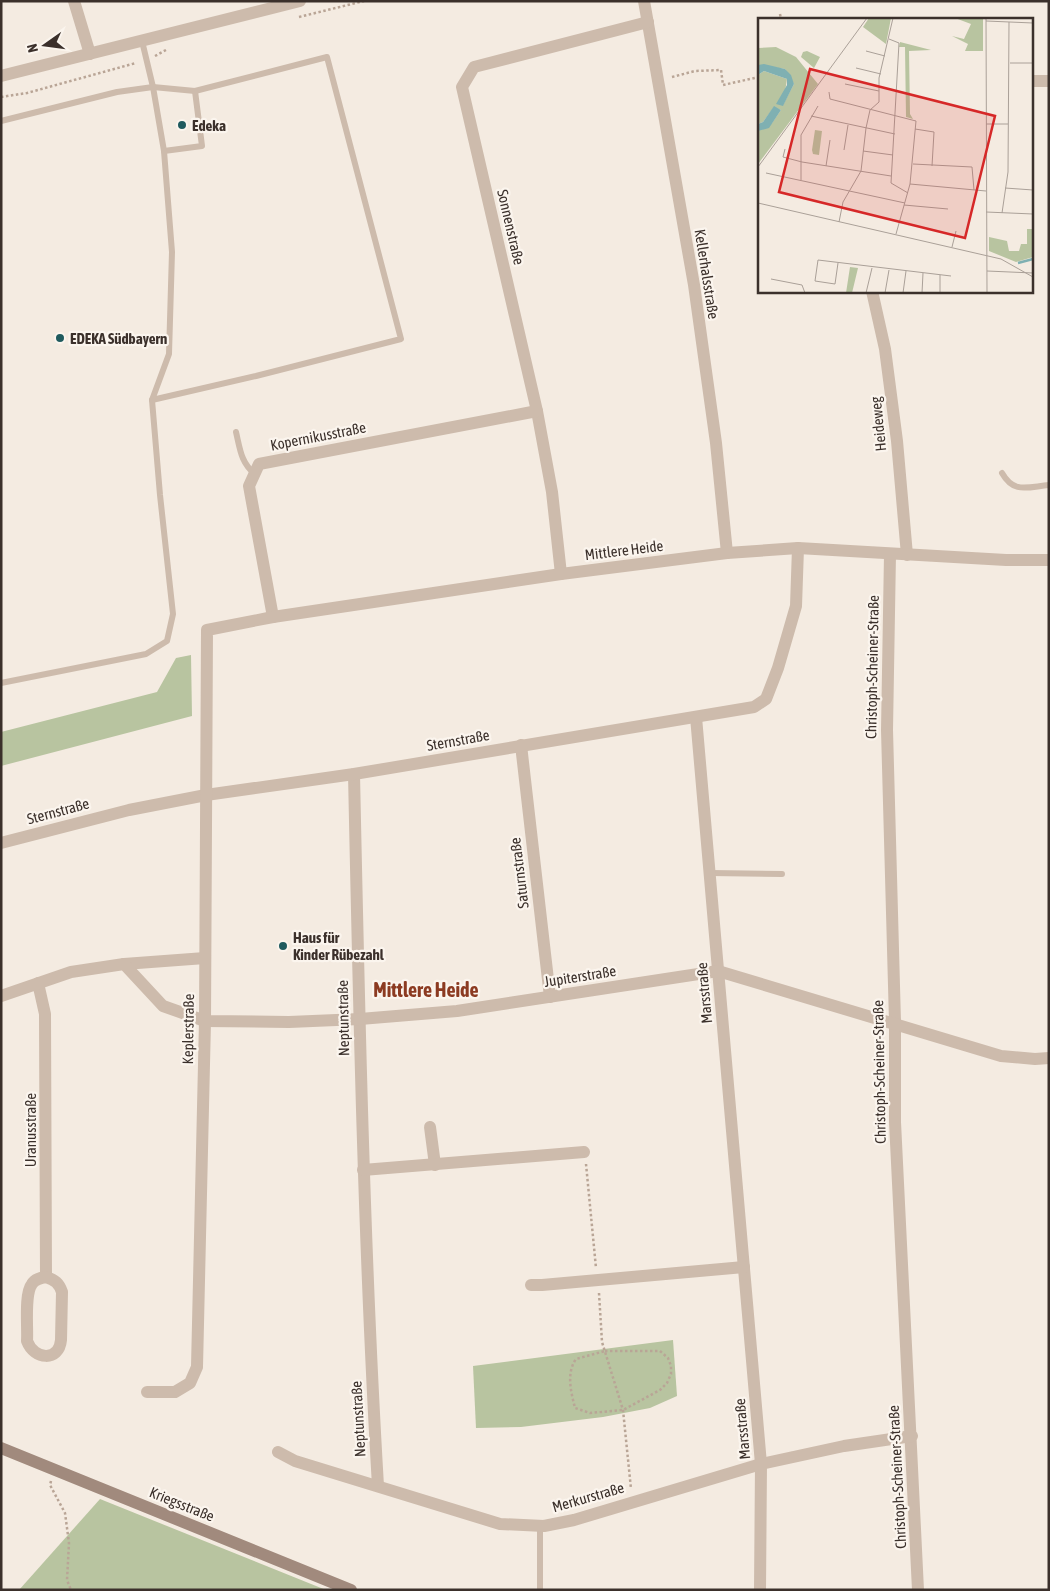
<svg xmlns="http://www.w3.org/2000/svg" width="1050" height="1591" font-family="'Asap Condensed',sans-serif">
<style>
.green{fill:#b8c4a0}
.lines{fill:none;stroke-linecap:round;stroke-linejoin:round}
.path{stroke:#b9a596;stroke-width:2.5;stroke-dasharray:2.5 2.5;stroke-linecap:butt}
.service{stroke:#cdbbac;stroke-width:6}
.minor{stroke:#cdbbac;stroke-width:12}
.tertiary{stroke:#cdbbac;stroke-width:12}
.secondary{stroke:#a18a7d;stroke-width:12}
.poi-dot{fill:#1f5a5e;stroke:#fbf5ee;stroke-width:2}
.labels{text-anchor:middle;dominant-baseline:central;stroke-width:4.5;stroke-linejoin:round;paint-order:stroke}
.poi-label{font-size:15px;font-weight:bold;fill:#3b302b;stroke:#fbf5ee;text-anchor:start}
.street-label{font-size:15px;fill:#3b302b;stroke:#fbf5ee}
.district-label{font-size:20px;font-weight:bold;fill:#8c3b22;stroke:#fbf5ee}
.inset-river{fill:none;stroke:#7fb0b2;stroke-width:2.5}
.inset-road{fill:none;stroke:#aaa098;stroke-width:1}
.view{fill:#d62828;fill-opacity:0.15;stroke:#d62828;stroke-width:2.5}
.inset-edge{fill:none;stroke:#3b302b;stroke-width:2.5}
</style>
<rect width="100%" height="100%" fill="#f4ebe1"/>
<g class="green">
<polygon points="191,655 192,716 1,766 1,732 157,692 176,658"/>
<polygon points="673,1340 677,1396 650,1408 603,1417 521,1427 476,1428 473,1366"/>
<polygon points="100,1499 326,1590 19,1590"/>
</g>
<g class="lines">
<g class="path">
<polyline points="780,14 781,19"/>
<polyline points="299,17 364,1"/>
<polyline points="155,56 166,50"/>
<polyline points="672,77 695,71 721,70 723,85 759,77"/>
<polyline points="1,97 27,93 136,63"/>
<polyline points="586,1164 596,1268"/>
<polyline points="599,1293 602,1342 623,1410 631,1489"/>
<path d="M605 1351H660L668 1358 671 1366V1374L667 1383 660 1390 623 1410 590 1413 575 1408C571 1392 566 1373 576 1359Z"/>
<polyline points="51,1481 50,1485 65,1513 69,1543 67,1580 71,1590"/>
</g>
<g class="service">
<polyline points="1,121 117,92 153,87 195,91 327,57 401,339 256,376 152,400"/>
<polyline points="164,151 202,146 195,91"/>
<path d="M236 432C240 449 241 463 255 474"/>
<path d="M1002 473C1014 494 1027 487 1049 485"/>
<polyline points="1,683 146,654 167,641 173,614 160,495 152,400 169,354 172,252 164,151 153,87 142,41"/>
<polyline points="710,873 782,874"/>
<polyline points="540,1590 540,1525"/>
</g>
<g class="minor">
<polyline points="74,1 90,54"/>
<polyline points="644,1 694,285 716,443 727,553"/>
<polyline points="1031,81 1049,81"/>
<polyline points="872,291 885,349 897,441 907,555"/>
<polyline points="890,554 887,730 895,1022 895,1122 918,1590"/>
<polyline points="561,574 552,492 537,411 462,87 474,67 648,22"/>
<polyline points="273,617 249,486 259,464 537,411"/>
<polyline points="696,717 761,1464 760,1590"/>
<polyline points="521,745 550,997"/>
<path d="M354 774C359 1011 364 1249 378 1486"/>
<polyline points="1,843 129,810 206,795 354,774 754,707 766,699 778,668 796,606 798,548"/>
<polyline points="124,964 205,958"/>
<polyline points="38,983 45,1014 46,1277"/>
<polyline points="1,996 71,972 124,964 163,1006 205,1021 289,1022 360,1019 457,1011 718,971 1001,1056 1035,1059 1049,1058"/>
<polyline points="430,1127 435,1165"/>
<polyline points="363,1170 584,1152"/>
<path d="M46 1277C55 1280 59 1283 62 1292L61 1340C59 1362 34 1360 27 1341 28 1328 24 1294 32 1284 35 1279 40 1278 46 1277Z"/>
<polyline points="531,1285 542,1285 744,1267"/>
<polyline points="147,1392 175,1392 190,1383 197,1367 205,1021 207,630 273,617 561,574 727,553 798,548 1006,560 1049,560"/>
<polyline points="278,1452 295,1461 500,1524 544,1526 574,1520 761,1464 844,1446 912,1436"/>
</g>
<polyline class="tertiary" points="1,76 300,1"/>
<polyline class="secondary" points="1,1448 351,1590"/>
</g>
<g class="poi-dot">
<circle cx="182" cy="125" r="5"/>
<circle cx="60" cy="338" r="5"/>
<circle cx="283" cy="946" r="5"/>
</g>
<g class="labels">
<g class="poi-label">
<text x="192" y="125">Edeka</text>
<text x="70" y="338">EDEKA Südbayern</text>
<text x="293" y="937">Haus für<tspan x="293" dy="17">Kinder Rübezahl</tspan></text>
</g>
<g class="street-label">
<text transform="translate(511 227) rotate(77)">Sonnenstraße</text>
<text transform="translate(707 274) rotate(81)">Kellerhalsstraße</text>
<text transform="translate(878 424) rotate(-96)">Heideweg</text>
<text transform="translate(318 436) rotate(-11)">Kopernikusstraße</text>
<text transform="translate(624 550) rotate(-7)">Mittlere Heide</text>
<text transform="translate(872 667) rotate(-89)">Christoph-Scheiner-Straße</text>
<text transform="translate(458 740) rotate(-10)">Sternstraße</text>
<text transform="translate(58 811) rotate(-15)">Sternstraße</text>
<text transform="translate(519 873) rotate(-97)">Saturnstraße</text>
<text transform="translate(580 976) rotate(-9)">Jupiterstraße</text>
<text transform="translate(704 993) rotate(-95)">Marsstraße</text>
<text transform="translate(343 1018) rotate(-91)">Neptunstraße</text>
<text transform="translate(188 1029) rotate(-89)">Keplerstraße</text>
<text transform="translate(879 1072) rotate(-91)">Christoph-Scheiner-Straße</text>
<text transform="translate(30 1130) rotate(-90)">Uranusstraße</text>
<text transform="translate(358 1419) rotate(-93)">Neptunstraße</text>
<text transform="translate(742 1429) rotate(-95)">Marsstraße</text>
<text transform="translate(897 1477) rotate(-93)">Christoph-Scheiner-Straße</text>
<text transform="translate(588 1497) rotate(-16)">Merkurstraße</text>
<text transform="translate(182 1504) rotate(22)">Kriegsstraße</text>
</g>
<g class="district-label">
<text x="426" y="989">Mittlere Heide</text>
</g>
</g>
<g transform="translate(758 18)">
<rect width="275" height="275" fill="#f4ebe1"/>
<path d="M111 0H133L128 26 105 9ZM197 0H225V33H207L210 26 194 18 206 21 213 6ZM142 24 173 32 151 33 152 96 155 101 148 99 147 29H141ZM18 29 38 39 60 66 0 146V113L14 105 23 92 16 89 5 104 0 106V57L6 53 29 61 25 87 36 66 27 51 0 47V30ZM49 33 62 39 56 50 43 39 45 34ZM57 112 64 113 61 137 55 136 54 132ZM269 211H275V239L258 244 231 233V219L249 223 251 233H261L263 226H269ZM92 249 100 250 94 275H88Z" fill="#b8c4a0"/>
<path d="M6 46 27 51 33 57 36 66 25 88 18 86 29 67V61L6 53 0 57V47ZM16 88 23 92 11 110 0 113V106L5 104Z" fill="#7fb0b2"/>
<path class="inset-river" d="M260 245 275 241"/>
<path class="inset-road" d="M228 0 229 275M228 3 275 5M131 21 141 25 133 165 150 175M108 33 127 38M252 45H275M98 50 123 56M87 66 121 73M71 74 72 81 158 103 152 166 138 216M53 98 137 116M228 106H250M157 111 176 114 174 148M27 131 25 139 44 144 133 158M86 132 90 107M105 133 135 137M155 146 214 149 216 172M68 148 72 122M0 149 109 0M8 155 147 185M43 162V117L60 88M152 166 228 173M247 170 275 172M0 185 243 241 275 259M146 187 190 191M228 194 275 196M244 195 250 154 251 4M81 204 85 184 103 153 108 110 112 92 121 84V60L135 0M194 229 198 213M80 245 77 266 57 263 60 242 193 258M229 253 275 255M182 257V275M13 261 44 267 47 275M108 275 114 250M127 275 131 252M145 275 148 253M164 275 165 255"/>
<path class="view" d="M52 51 237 98 207 220 21 174Z"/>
<rect width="275" height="275" class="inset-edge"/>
</g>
<rect width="1050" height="1591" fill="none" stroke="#3b302b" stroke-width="5"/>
<g transform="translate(45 45) rotate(256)" stroke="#fbf5ee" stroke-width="4" paint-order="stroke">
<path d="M0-4L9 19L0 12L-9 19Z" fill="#3b302b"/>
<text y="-8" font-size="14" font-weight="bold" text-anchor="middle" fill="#3b302b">N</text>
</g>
</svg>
